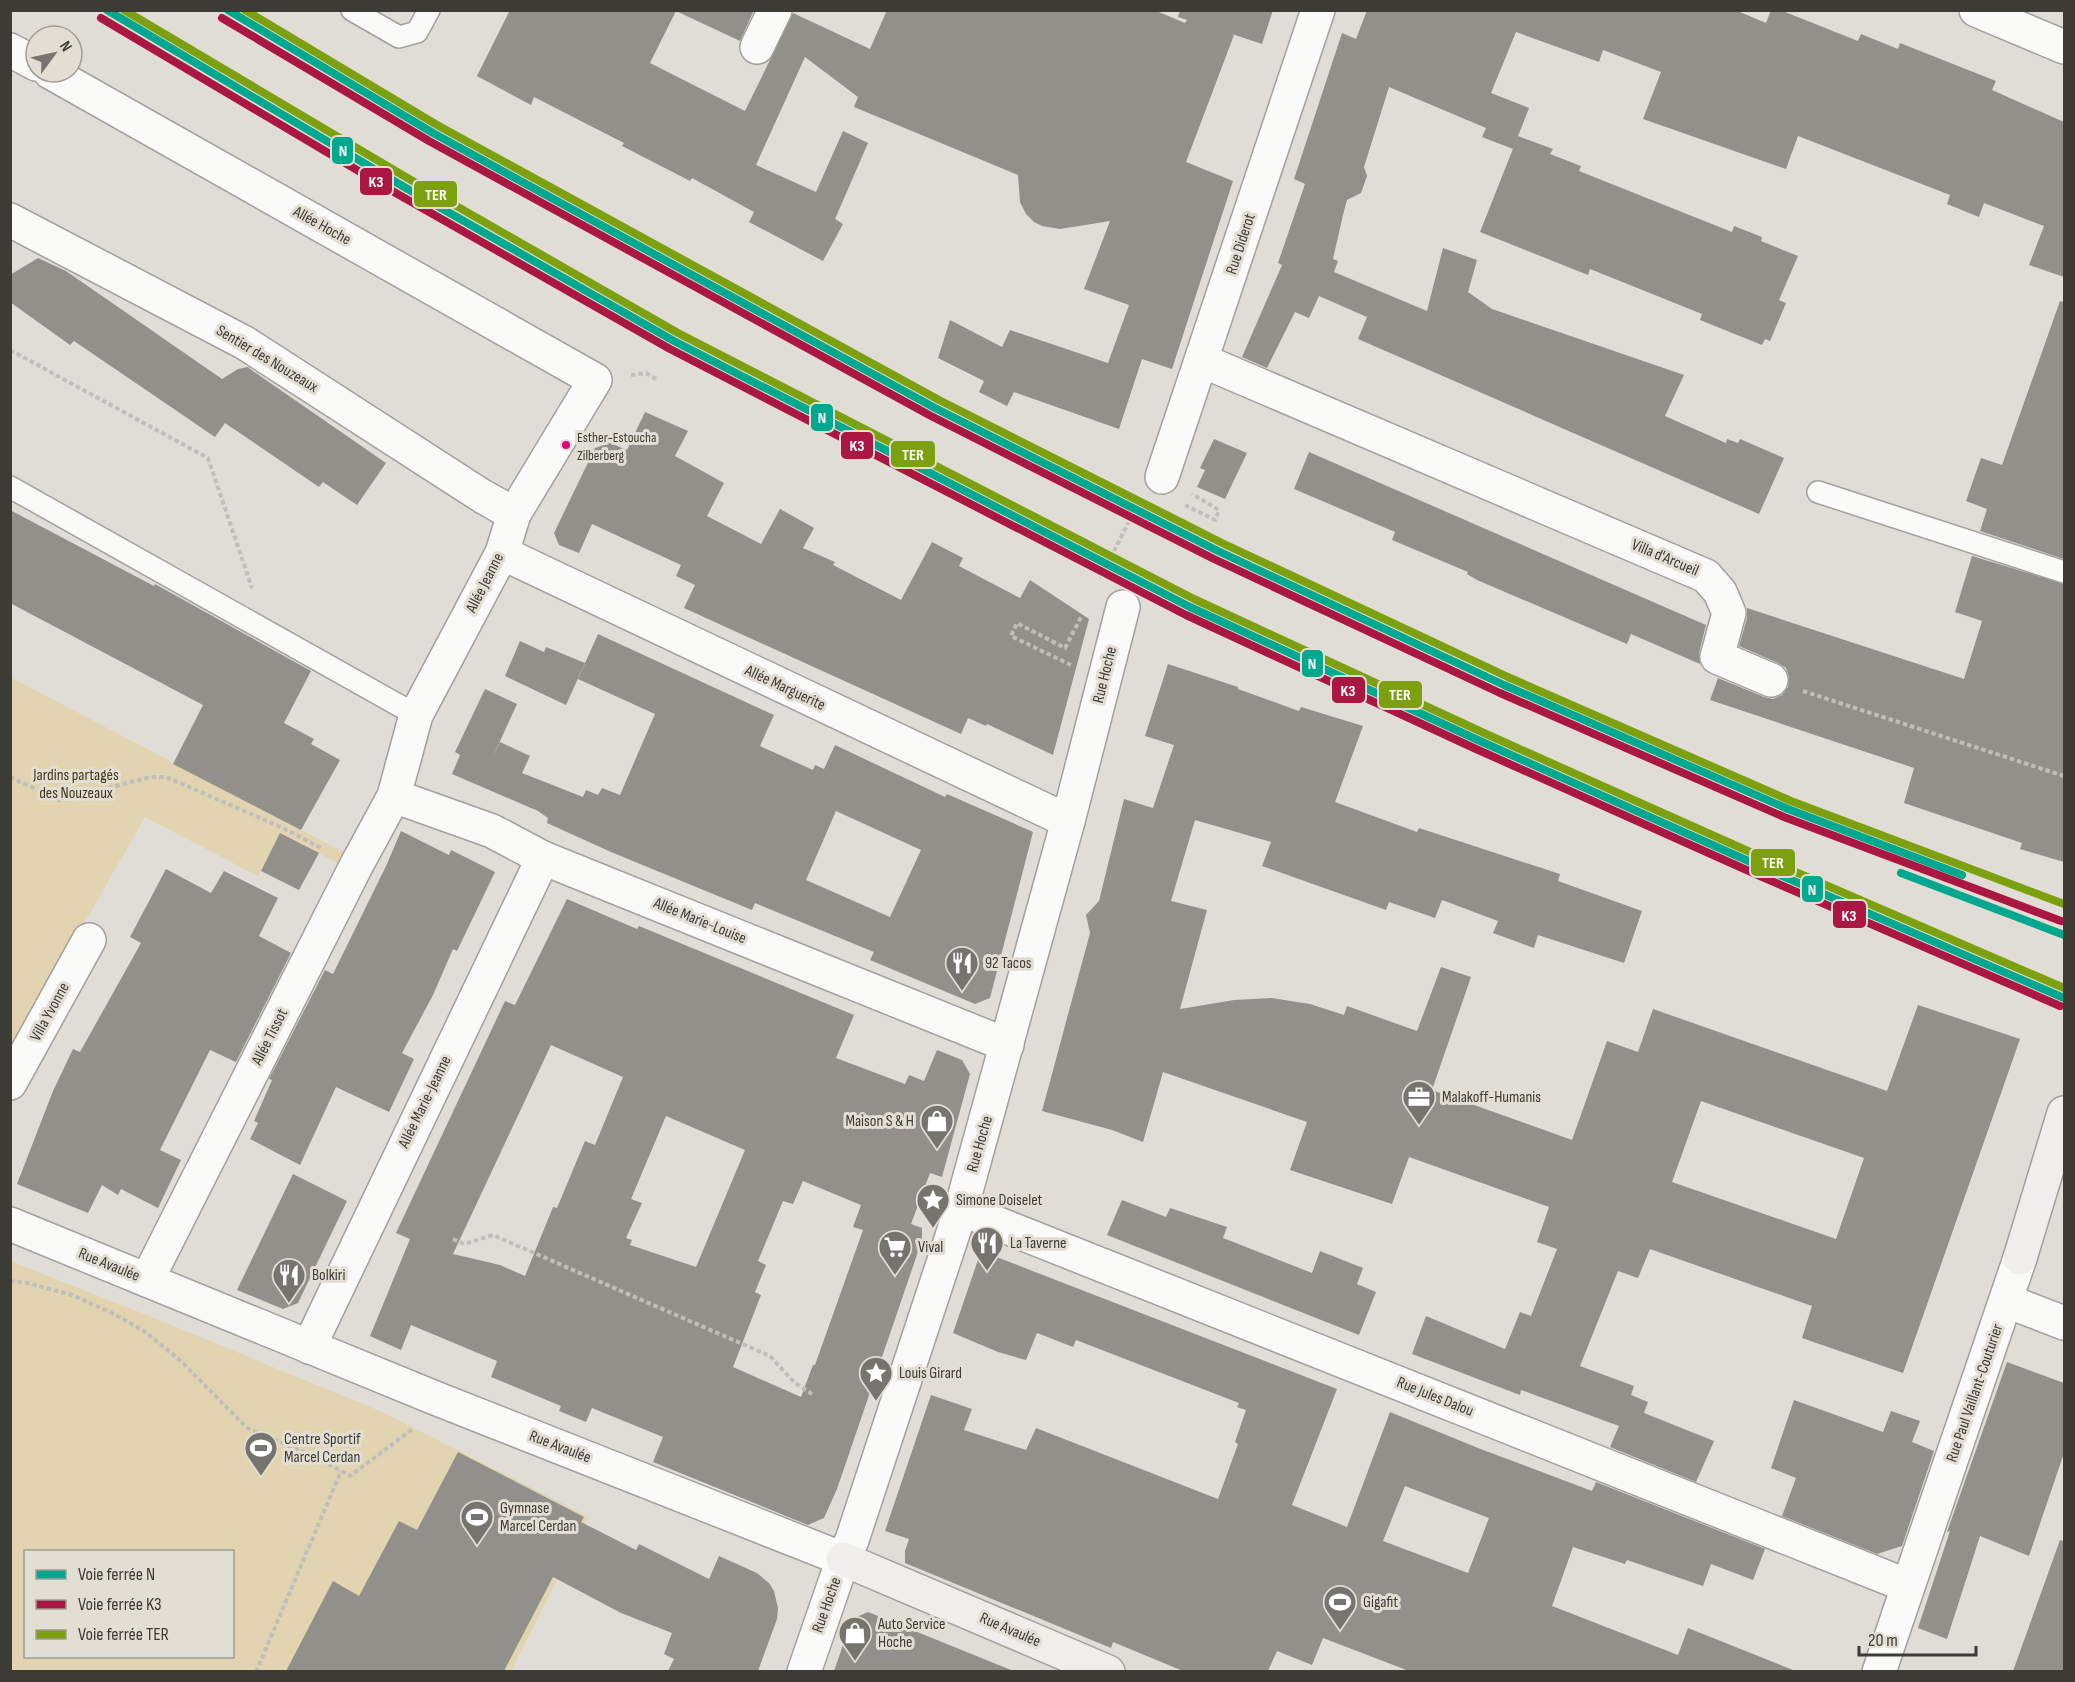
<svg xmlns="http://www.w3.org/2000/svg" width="2075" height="1682" font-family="'Sofia Sans Condensed',sans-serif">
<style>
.green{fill:#e2d3b1;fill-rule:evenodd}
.building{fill:#92908b;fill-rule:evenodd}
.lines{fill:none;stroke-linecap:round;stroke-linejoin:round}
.lane-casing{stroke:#a2a09c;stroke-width:24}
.street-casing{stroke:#a2a09c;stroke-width:36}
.secondary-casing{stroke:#a2a09c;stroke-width:36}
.path{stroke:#bfbeba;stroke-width:4;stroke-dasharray:4.5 3;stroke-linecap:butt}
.lane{stroke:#fafaf9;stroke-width:21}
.street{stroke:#fafaf9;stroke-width:33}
.secondary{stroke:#f0eeea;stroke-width:33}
.rail-1-casing{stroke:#e3ded3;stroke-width:12}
.rail-2-casing{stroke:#e3ded3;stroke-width:12}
.rail-3-casing{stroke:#e3ded3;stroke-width:12}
.rail-1{stroke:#00a88f;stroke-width:8}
.rail-2{stroke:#aa1743;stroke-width:8}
.rail-3{stroke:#7da010;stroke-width:8}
.bus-dot{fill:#e5007d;stroke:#e3ded3;stroke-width:2}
.labels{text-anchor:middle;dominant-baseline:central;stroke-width:6;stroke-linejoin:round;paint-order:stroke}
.bus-label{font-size:14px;fill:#3d3b36;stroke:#e3ded3;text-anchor:start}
.street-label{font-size:16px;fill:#3d3b36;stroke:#e3ded3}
.park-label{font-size:16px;fill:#443618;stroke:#e3ded3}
.poi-label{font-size:16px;fill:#3d3b36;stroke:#e3ded3;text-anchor:start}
.line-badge{stroke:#e3ded3;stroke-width:2}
.badge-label{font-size:16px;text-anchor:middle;font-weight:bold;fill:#fff}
</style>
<rect width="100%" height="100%" fill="#e0ddd6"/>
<g class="green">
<polygon points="10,677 347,854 341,865 281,833 258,876 145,817 62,962 18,1044 11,1040"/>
<path d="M10 1261 147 1315 382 1412 589 1517 511 1671H11ZM26 1552H232V1656H26Z"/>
</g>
<g class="building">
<polygon points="510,10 754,10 740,41 676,11 650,63 745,111 793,13 870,49 887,10 1154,10 1185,23 1187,20 1178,17 1180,10 1273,10 1262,44 1229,33 1234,35 1186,162 1233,181 1172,369 1142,359 1119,429 1014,392 1007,406 979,392 984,381 938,358 950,320 1002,347 1010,330 1108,363 1129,305 1084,289 1110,221 1060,229 1042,226 1034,222 1026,214 1020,202 1018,175 854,107 858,97 805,57 756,165 816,192 843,131 868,143 835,219 843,224 823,261 749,222 754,212 692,178 690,181 622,146 624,143 534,97 531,105 477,76"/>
<polygon points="1367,10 1735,10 1766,23 1771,10 1780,10 1858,41 1861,34 1898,49 1900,43 1996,81 1992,90 2064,122 2064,277 2029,265 2044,226 1984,203 1979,217 1947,204 1950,195 1798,136 1786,169 1643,119 1661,72 1603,50 1599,62 1516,32 1491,93 1529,108 1513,149 1482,137 1486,128 1389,87 1364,167 1367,176 1361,193 1347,200 1343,215 1333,259 1338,261 1334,272 1427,311 1443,248 1477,260 1468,292 1492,309 1684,375 1665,416 1726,443 1727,439 1738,443 1740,439 1784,458 1759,514 1358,339 1367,317 1319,296 1309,318 1295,312 1267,368 1242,357 1282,265 1278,263 1305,184 1294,179 1342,33 1356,39"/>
<polygon points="1518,136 1553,149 1550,154 1581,166 1579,171 1732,232 1734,226 1762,237 1761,241 1798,256 1779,300 1786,303 1770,341 1765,339 1762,345 1700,320 1702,314 1590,269 1588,275 1480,232"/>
<polygon points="38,258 66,271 222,379 238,369 248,367 250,369 386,463 357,505 323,482 319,487 225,423 215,437 74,341 70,345 10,302 10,275"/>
<polygon points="2060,301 2064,302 2064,559 1980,531 1987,509 1966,501 1981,458 2002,465"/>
<polygon points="645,412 688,431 675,456 724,483 707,516 761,544 780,509 814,528 803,548 835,562 833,565 901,600 932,542 963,558 959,566 1020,598 1030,580 1089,619 1053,755 987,724 986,726 968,718 961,734 684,608 695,585 676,576 681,565 592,524 579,553 559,545 554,533 595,448 610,443 627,450"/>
<polygon points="1214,439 1247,453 1225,499 1197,487 1205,470 1200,468"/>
<polygon points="1309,452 1706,625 1699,653 1700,664 1631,634 1627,644 1477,580 1467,574 1468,572 1392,540 1395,532 1294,489"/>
<polygon points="10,510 154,586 155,584 311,671 284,723 314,739 311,744 340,760 301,830 173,764 203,705 10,603"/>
<polygon points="1972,556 2064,584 2064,862 2020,849 2022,843 1904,803 1914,768 1710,700 1718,678 1764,697 1773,699 1782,695 1788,687 1789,677 1786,668 1778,663 1739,646 1747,618 1747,608 1964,679 1982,621 1955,612"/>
<path d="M598 634 774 715 760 746 813 770 815 765 824 769 835 745 945 797 947 794 1033 832 990 998 975 1004 870 960 874 952 755 903 752 910 611 852 547 823 548 818 538 811 452 774 460 755 455 752 485 689 517 704 491 761 500 742 530 756 522 773 583 797 586 790 598 795 602 788 620 795 655 714 578 679ZM836 811 921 850 890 917 806 880Z"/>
<polygon points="520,641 544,652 546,647 585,663 566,705 505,676"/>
<path d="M1168 664 1238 687V689L1299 711 1301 707 1363 726 1335 802 1417 832 1419 828 1560 874 1558 881 1642 911 1624 963 1538 935 1534 948 1493 933 1498 921 1442 900 1435 918 1389 902 1386 910 1262 866 1271 842 1195 820 1171 901 1207 910 1180 1009 1234 1000 1272 998 1310 1004 1344 1015 1347 1006 1417 1031 1441 967 1471 977 1432 1090 1572 1140 1607 1041 1638 1052 1653 1009 1887 1091 1918 1005 2020 1039 1903 1373 1802 1338 1812 1306 1650 1249 1638 1278 1618 1271 1580 1366 1634 1386 1631 1395 1648 1402 1644 1413 1714 1441 1696 1482 1610 1447 1619 1426 1521 1390 1520 1395 1412 1354 1426 1316 1505 1349 1520 1312 1531 1316 1557 1249 1537 1242 1549 1207 1409 1157 1392 1204 1290 1170 1307 1122 1163 1072 1143 1142 1112 1130 1042 1111 1090 933 1086 915 1099 901 1124 799 1153 808 1174 745 1145 736ZM1701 1101 1864 1158 1836 1239 1672 1182Z"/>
<polygon points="401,831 449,855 451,850 495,872 457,951 453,949 433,995 402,1053 414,1059 389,1112 336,1087 300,1165 250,1139 258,1123 254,1121 272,1080 269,1079 325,970 333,974 387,864"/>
<polygon points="280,833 319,853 299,890 261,871"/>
<polygon points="166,869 211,893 224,871 278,898 259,936 291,953 236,1062 210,1050 160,1150 181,1160 158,1208 121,1189 118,1195 102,1185 88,1213 17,1184 53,1091 73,1049 80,1052 141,943 130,937"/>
<path d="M567 899 637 929 639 926 854 1015 836 1058 905 1084 909 1075 924 1081 937 1050 962 1060 970 1074 942 1177 930 1173 911 1224 922 1228V1240L837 1489 824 1518 808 1525 653 1462 663 1437 592 1408 586 1422 559 1411 561 1406 491 1377 497 1361 411 1325 401 1350 370 1336 410 1239 396 1233 505 1001 515 1005ZM551 1045 623 1077 595 1145 585 1141 557 1208 553 1207 525 1276 500 1265 453 1254ZM666 1116 745 1150 696 1267 630 1245 632 1240 626 1238 642 1203 631 1199ZM803 1181 861 1205 853 1227 863 1230 815 1365H813L801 1397 733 1367 761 1295 755 1292 766 1265 758 1261 783 1201 793 1204Z"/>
<polygon points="293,1174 347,1201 298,1303 283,1309 237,1290"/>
<polygon points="1122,1200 1166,1217 1170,1208 1227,1227 1223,1238 1312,1273 1320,1251 1363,1268 1357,1284 1376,1292 1359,1335 1107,1235"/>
<path d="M981 1251 1337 1389 1292 1505 1347 1527 1390 1412 1478 1448 1592 1491 1596 1482 1765 1549 1753 1580 1711 1564 1703 1586 1627 1560 1625 1564 1573 1547 1552 1606 1678 1655 1688 1628 1793 1670V1671H1409L1323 1638 1312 1665 1277 1651 1268 1671H1183L1113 1642 1111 1648 905 1563V1551L909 1539 885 1531 931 1395 972 1409 964 1430 1026 1450 1036 1428 1218 1499 1238 1444 1235 1442 1246 1410 1237 1407 1239 1403 1076 1340 1073 1347 1037 1333 1026 1360 998 1352 953 1333ZM1405 1486 1489 1518 1468 1573 1383 1541Z"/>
<polygon points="2007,1362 2064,1383 2064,1453 2029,1556 1980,1536 1947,1639 1918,1628 1950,1531 1947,1532"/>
<polygon points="1794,1400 1883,1432 1891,1411 1920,1421 1912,1442 1934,1451 1902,1546 1877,1554 1782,1516 1796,1478 1771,1468"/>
<polygon points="458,1452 584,1517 581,1522 636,1550 639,1544 709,1579 719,1556 757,1573 769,1583 774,1591 778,1608 777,1619 758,1671 668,1671 674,1659 664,1654 672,1633 621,1613 553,1577 504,1671 286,1671 333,1581 359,1596 399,1521 417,1530"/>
<polygon points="2060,1540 2064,1541 2064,1671 2013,1671"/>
<polygon points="868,1612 1011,1670 1011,1671 834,1671 852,1619"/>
</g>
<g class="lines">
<g class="lane-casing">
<g id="lane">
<polyline points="352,10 399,37 417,32 429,10"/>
<polyline points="10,487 416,715"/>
<polyline points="1818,492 2064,572"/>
</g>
</g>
<g class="street-casing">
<g id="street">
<polyline points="1976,10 2064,47"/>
<polyline points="757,47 775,10"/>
<polyline points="10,50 36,64"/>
<polyline points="50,72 595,380 514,514 502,553 416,715 394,796 356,866 147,1280"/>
<polyline points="10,220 245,343 482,496 514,514"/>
<polyline points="1203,361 1706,576 1720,592 1729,613 1717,657 1771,680"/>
<polyline points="1162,477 1318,10"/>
<polyline points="502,553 1068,821"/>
<polyline points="394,796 492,831 543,858 1007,1045"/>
<polyline points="10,1083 89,940"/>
<polyline points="961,1209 1908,1586"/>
<polyline points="10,1224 435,1398 843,1559"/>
<polyline points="2007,1301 2064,1323"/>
<polyline points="309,1347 543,858"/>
<polyline points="804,1672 843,1559 852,1540 961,1209 1068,821 1123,607"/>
<polyline points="1879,1672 2020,1258"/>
</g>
</g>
<g class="secondary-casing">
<g id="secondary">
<polyline points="2020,1258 2064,1113"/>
<polyline points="843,1559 1108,1672"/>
</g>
</g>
<g class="path">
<polyline points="10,350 208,458 252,588"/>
<polyline points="631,375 646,373 656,379"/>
<polyline points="1185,505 1215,520 1219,510 1192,494"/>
<polyline points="1100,578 1138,504"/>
<polyline points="1071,665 1011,636 1017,623 1065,648 1081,617"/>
<polyline points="1803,691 2064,776"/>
<polyline points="10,777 59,800 81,798 119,785 151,777 166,777 283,828 323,849"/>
<polyline points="10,994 11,995"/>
<polyline points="453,1239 464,1244 493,1235 770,1356 794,1382 812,1394"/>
<polyline points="10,1281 28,1283 72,1295 112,1313 144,1331 182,1362 247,1428 318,1458 350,1476 414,1428"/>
<polyline points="256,1672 341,1471"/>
</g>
<use href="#lane" class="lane"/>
<use href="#street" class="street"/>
<use href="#secondary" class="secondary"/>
<g class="rail-1-casing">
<g id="rail-1">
<polyline points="107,10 399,184 674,341 1190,607 1480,741 1764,868 2064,998"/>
<polyline points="228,10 433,133 935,408 1218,551 1504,685 1788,809 1962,875"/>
<polyline points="1901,873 2064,935"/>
</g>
</g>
<g class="rail-2-casing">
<g id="rail-2">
<polyline points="101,18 394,192 670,349 1186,615 1476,749 1760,876 2060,1006"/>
<polyline points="222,18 429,141 931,416 1214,559 1500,693 1784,817 2061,921"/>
</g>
</g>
<g class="rail-3-casing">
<g id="rail-3">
<polyline points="124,10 404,176 678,333 1194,599 1484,733 1768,860 2064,988"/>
<polyline points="245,10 437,125 939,400 1222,543 1508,677 1791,801 2064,904"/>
</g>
</g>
<use href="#rail-1" class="rail-1"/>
<use href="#rail-2" class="rail-2"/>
<use href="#rail-3" class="rail-3"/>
</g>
<defs>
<g id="restaurant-pin" transform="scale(1.725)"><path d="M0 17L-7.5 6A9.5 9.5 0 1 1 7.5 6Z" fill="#76746e" stroke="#e3ded3"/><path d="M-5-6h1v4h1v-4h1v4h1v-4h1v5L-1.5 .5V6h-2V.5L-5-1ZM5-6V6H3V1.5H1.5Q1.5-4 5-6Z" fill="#fff"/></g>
<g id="office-pin" transform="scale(1.725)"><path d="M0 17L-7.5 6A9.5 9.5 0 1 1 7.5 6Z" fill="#76746e" stroke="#e3ded3"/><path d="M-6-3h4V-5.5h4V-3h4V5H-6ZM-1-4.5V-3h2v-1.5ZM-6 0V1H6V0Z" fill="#fff"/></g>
<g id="shop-pin" transform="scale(1.725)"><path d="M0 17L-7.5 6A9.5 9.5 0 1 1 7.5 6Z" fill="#76746e" stroke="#e3ded3"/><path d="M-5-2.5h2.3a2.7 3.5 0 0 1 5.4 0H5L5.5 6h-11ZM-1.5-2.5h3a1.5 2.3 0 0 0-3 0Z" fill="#fff"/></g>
<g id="sight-pin" transform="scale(1.725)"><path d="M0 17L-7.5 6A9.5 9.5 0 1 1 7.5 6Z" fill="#76746e" stroke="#e3ded3"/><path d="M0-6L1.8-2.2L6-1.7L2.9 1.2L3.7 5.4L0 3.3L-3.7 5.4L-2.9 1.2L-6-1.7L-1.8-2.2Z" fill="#fff"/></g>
<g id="supermarket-pin" transform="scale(1.725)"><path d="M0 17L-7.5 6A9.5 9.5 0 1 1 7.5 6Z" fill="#76746e" stroke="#e3ded3"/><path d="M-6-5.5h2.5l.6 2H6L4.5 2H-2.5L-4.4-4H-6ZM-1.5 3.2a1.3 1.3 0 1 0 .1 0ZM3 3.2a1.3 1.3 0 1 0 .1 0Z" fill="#fff"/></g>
<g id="stadium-pin" transform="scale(1.725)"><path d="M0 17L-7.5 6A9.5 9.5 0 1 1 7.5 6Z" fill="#76746e" stroke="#e3ded3"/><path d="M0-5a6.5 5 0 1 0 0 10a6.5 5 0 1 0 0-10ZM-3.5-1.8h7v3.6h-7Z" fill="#fff"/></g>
</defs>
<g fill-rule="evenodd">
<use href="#restaurant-pin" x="962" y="963"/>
<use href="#office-pin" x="1419" y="1097"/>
<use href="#shop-pin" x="937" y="1121"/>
<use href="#sight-pin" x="933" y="1200"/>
<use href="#restaurant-pin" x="987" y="1243"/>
<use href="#supermarket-pin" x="895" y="1247"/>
<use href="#restaurant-pin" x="289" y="1275"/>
<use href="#sight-pin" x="876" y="1373"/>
<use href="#stadium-pin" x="261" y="1448"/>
<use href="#stadium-pin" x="477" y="1517"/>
<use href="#stadium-pin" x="1340" y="1602"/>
<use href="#shop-pin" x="855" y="1633"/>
</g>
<circle class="bus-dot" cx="566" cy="445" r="5"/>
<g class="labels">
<g class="bus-label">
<text x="577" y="437">Esther-Estoucha<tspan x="577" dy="18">Zilberberg</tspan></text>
</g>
<g class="street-label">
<text transform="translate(322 226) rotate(29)">Allée Hoche</text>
<text transform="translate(1241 244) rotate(-72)">Rue Diderot</text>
<text transform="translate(267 359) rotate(31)">Sentier des Nouzeaux</text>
<text transform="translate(1665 558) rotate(23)">Villa d'Arcueil</text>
<text transform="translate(485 583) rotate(-63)">Allée Jeanne</text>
<text transform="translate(1105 675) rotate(-76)">Rue Hoche</text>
<text transform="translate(785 688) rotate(25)">Allée Marguerite</text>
<text transform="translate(700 921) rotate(22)">Allée Marie-Louise</text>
<text transform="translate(50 1012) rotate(-61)">Villa Yvonne</text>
<text transform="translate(270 1037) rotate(-63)">Allée Tissot</text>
<text transform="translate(425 1102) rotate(-64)">Allée Marie-Jeanne</text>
<text transform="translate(980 1144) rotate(-74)">Rue Hoche</text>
<text transform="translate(109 1265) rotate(22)">Rue Avaulée</text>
<text transform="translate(1975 1393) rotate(-71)">Rue Paul Vaillant-Couturier</text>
<text transform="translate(1435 1397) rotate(22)">Rue Jules Dalou</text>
<text transform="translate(560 1447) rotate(21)">Rue Avaulée</text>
<text transform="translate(827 1605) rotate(-70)">Rue Hoche</text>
<text transform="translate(1010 1630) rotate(23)">Rue Avaulée</text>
</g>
<g class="park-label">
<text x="76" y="775">Jardins partagés<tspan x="76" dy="18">des Nouzeaux</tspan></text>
</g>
<g class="poi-label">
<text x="985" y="963">92 Tacos</text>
<text x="1442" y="1097">Malakoff-Humanis</text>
<text x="914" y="1121" text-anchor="end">Maison S &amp; H</text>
<text x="956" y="1200">Simone Doiselet</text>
<text x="1010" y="1243">La Taverne</text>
<text x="918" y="1247">Vival</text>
<text x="312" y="1275">Bolkiri</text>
<text x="899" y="1373">Louis Girard</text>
<text x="284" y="1439">Centre Sportif<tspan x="284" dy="18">Marcel Cerdan</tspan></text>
<text x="500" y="1508">Gymnase<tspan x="500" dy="18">Marcel Cerdan</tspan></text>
<text x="1363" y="1602">Gigafit</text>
<text x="878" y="1624">Auto Service<tspan x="878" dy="18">Hoche</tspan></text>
</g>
</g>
<g class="line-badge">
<rect x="331" y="136" width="23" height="29" rx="6" fill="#00a88f"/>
<rect x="359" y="167" width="34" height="29" rx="6" fill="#aa1743"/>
<rect x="413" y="180" width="45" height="28" rx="6" fill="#7da010"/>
<rect x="810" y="403" width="24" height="29" rx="6" fill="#00a88f"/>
<rect x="840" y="431" width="34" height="29" rx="6" fill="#aa1743"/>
<rect x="890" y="440" width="46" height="28" rx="6" fill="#7da010"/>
<rect x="1301" y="649" width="23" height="29" rx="6" fill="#00a88f"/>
<rect x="1331" y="676" width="35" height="28" rx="6" fill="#aa1743"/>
<rect x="1378" y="680" width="45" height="29" rx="6" fill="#7da010"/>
<rect x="1750" y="848" width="46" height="29" rx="6" fill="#7da010"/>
<rect x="1801" y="875" width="23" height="28" rx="6" fill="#00a88f"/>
<rect x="1832" y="900" width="35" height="29" rx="6" fill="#aa1743"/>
</g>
<g class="badge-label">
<text x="343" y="156">N</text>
<text x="376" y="187">K3</text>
<text x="436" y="200">TER</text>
<text x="822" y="423">N</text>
<text x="857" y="451">K3</text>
<text x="913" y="460">TER</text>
<text x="1312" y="669">N</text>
<text x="1348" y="696">K3</text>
<text x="1400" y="700">TER</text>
<text x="1773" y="868">TER</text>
<text x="1812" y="895">N</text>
<text x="1849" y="921">K3</text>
</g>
<rect width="2075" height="1682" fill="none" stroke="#3d3b36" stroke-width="24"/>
<rect x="24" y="1550" width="210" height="108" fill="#e3ded3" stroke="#a19d94" stroke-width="1.5"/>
<rect x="36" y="1570" width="30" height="9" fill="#00a88f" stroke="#a19d94" stroke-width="1.5"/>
<text x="78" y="1580" font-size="18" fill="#3d3b36">Voie ferrée N</text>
<rect x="36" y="1600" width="30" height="9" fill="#aa1743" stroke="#a19d94" stroke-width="1.5"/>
<text x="78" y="1610" font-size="18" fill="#3d3b36">Voie ferrée K3</text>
<rect x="36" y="1630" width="30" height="9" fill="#7da010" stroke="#a19d94" stroke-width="1.5"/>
<text x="78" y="1640" font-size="18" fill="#3d3b36">Voie ferrée TER</text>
<g transform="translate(54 54) rotate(57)"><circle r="28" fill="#e3ded3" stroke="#a19d94" stroke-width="1.5"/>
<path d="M0-4.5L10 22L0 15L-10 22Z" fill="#76746e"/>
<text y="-9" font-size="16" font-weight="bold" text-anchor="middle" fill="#3d3b36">N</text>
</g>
<path d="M1859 1646v9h117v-9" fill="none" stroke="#3d3b36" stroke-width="3"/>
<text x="1868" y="1646" font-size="18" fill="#3d3b36" stroke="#e3ded3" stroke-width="4.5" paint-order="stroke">20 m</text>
</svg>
